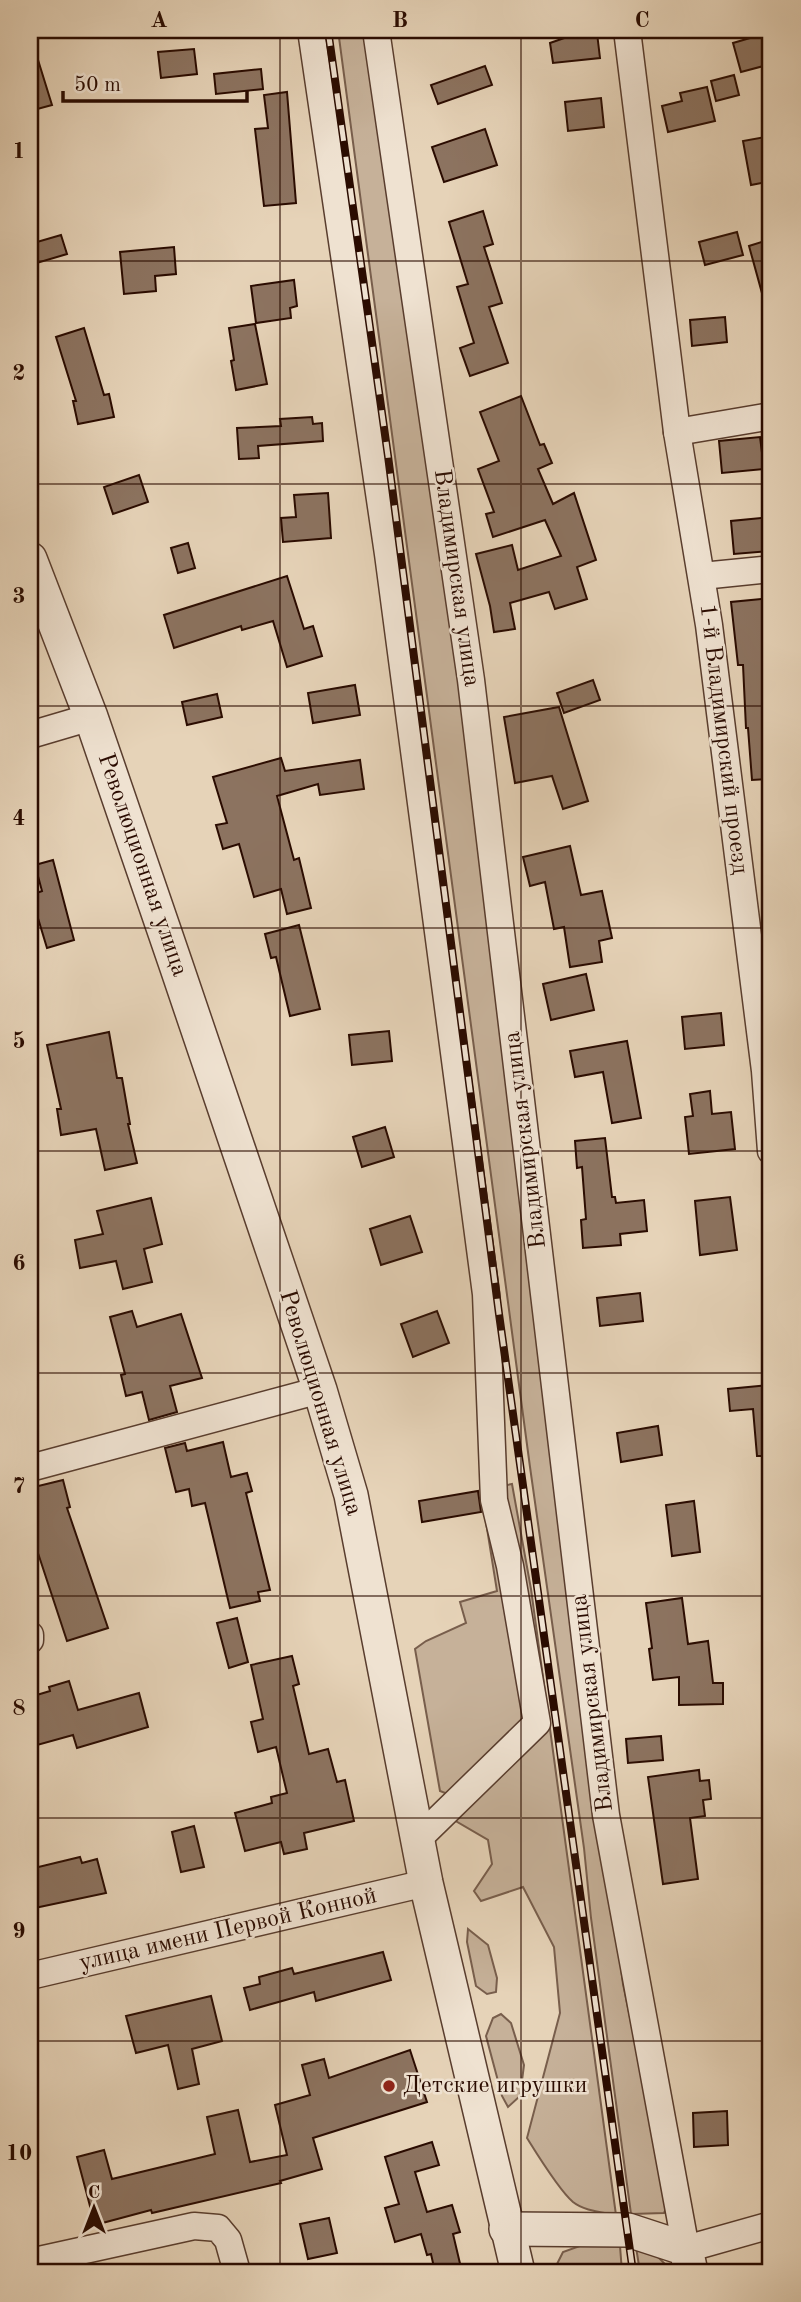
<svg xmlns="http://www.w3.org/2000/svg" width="801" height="2302" font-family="'Old Standard TT',serif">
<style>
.green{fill:#c6b199;stroke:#785e4c;stroke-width:2}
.building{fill:#8c7360;stroke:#2a0b00;stroke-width:2}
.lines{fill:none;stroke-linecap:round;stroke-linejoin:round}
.minor-casing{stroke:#593d2e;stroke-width:29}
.tertiary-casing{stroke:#593d2e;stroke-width:36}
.minor{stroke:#efe2d1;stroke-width:26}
.tertiary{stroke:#efe2d1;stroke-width:33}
.rail-casing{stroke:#2a0b00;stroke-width:8}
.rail{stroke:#efe2d1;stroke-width:5;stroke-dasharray:16;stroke-linecap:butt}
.grid{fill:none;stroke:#2a0b00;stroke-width:2;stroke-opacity:0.55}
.poi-dot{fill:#8f2418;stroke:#efe2d1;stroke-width:2.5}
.labels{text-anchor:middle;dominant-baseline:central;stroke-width:5;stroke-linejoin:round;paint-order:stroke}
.street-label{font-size:24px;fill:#2a0b00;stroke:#efe2d1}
.poi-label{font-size:24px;fill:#2a0b00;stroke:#efe2d1;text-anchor:start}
.neatline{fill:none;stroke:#2a0b00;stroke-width:2.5}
.grid-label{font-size:23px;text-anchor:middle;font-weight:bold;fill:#2a0b00}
</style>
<rect width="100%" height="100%" fill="#e6d3b8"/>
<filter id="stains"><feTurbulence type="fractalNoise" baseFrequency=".00286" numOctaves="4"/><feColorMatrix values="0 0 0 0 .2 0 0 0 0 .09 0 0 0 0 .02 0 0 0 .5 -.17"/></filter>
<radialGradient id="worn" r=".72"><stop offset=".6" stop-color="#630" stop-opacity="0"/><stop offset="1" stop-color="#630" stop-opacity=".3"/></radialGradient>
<g class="green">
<polygon points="338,30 369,30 457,634 623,1984 669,2202 664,2213 631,2214 591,1918 584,1848 530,1467"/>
<path d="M512 1484 531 1589 616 2215C602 2212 584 2211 573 2202 559 2190 537 2154 527 2138L560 2013 554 1947 523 1887 481 1901 474 1891 492 1864 488 1840 454 1820 541 1728 502 1486Z"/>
<polygon points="481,1491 532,1723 453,1796 440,1791 415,1649 426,1641 466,1623 460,1602 497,1591"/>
<polygon points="468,1929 488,1945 497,1978 496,1992 487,1994 476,1986 467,1942"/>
<polygon points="501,2014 511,2023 524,2065 520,2096 508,2107 502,2096 486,2036 493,2018"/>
<polygon points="588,2243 620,2246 622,2272 553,2272 563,2252"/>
<polygon points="636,2247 656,2255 673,2272 640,2272"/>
</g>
<g class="building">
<polygon points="748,30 771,30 771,64 741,72 733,43 750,38"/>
<polygon points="597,33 600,58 553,63 550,43 570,36"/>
<polygon points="30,47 34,47 52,105 30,111"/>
<polygon points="194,49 197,74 161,78 158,52"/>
<polygon points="485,66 492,85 438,104 431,85"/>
<polygon points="261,69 263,89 216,94 214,74"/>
<polygon points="734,75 739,95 716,101 711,81"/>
<polygon points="707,87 715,121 668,132 662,106 682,101 680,93"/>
<polygon points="287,92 296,203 264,206 255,129 268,128 264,95"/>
<polygon points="601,98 604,127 568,131 565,102"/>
<polygon points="485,129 497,165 444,182 432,147"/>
<polygon points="771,136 771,181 751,185 743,141"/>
<polygon points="483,211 493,244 484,247 502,303 489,307 508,363 470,376 460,348 474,343 457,287 468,284 449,222"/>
<polygon points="737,232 743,255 705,265 699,242"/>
<polygon points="61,235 67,254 30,265 30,244"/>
<polygon points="771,239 771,304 765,304 749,246"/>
<polygon points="174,247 176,274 155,276 156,291 124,294 120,252"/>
<polygon points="294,280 297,306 290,308 291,318 256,323 251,286"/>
<polygon points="725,317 727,342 692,346 690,320"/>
<polygon points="255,324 267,384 236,390 231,361 234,360 229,328"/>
<polygon points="84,328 104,395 109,394 114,417 78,424 73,401 76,401 56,337"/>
<polygon points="521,396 540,445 544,444 552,463 538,469 553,504 574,493 596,560 577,567 587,599 555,609 549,592 510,603 515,629 494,632 490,606 476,554 512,545 518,570 561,556 545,520 493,537 486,514 494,512 478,469 499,461 480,412"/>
<polygon points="312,417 313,424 322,423 323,441 258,446 259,458 239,459 237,428 281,426 280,419"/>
<polygon points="760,437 764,469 722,473 719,441"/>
<polygon points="139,475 148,502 113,514 104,487"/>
<polygon points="328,493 331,538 283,542 281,518 296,517 294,495"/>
<polygon points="771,517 771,551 734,554 731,521"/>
<polygon points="188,543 195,568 178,573 171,548"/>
<polygon points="287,576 304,629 313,626 322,656 287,667 273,621 242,630 241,626 174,648 164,615"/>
<polygon points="771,598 771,779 752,780 748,728 746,728 743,665 738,665 731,602"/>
<polygon points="593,680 600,700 564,713 557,693"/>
<polygon points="355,685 360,715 313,723 308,693"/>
<polygon points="217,694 222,717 187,725 182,702"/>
<polygon points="559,707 588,801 563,809 552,776 515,783 504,717"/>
<polygon points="281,758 285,771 360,760 364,789 320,795 318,784 277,796 294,860 299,858 311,908 287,914 281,889 254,897 239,844 223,849 216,825 227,823 213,777"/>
<polygon points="570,846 581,895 602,891 612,938 599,941 602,962 570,967 564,927 554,929 545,882 530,886 523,857"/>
<polygon points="53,860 74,940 47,948 31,895 42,891 35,865"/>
<polygon points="299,925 320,1009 290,1016 276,957 271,958 265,934"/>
<polygon points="586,974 594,1010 551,1020 543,984"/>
<polygon points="721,1013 724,1045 685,1049 682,1017"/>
<polygon points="389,1031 392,1061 352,1065 349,1035"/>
<polygon points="109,1032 117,1078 122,1078 130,1124 128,1124 137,1163 105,1170 96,1129 61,1135 57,1109 61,1109 47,1045"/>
<polygon points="627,1041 641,1118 612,1123 603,1072 575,1077 570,1051"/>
<polygon points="710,1091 712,1114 731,1112 735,1149 689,1154 685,1117 693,1116 690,1094"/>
<polygon points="385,1127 394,1157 362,1167 353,1137"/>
<polygon points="605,1138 612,1197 615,1197 616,1203 644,1200 647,1231 620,1234 621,1245 583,1248 581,1220 586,1219 582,1167 577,1168 575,1141"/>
<polygon points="730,1197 737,1250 700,1255 695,1201"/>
<polygon points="151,1198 162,1244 144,1249 152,1282 123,1289 116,1261 80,1268 75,1240 103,1234 97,1211"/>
<polygon points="410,1216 422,1252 381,1265 370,1229"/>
<polygon points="640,1293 643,1321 600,1326 597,1298"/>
<polygon points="132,1311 137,1327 181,1314 202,1378 170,1386 177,1412 149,1420 142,1392 126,1396 121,1375 125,1374 110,1317"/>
<polygon points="437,1311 449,1343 413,1357 401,1324"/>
<polygon points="769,1385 771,1456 757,1456 753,1409 730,1411 728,1389"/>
<polygon points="658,1426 662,1455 621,1462 617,1433"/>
<polygon points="223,1442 231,1477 247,1473 252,1491 246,1493 270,1590 258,1592 260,1601 230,1608 205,1503 192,1506 189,1489 176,1492 165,1448 185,1443 187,1451"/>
<polygon points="63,1480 70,1507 67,1508 108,1628 67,1641 35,1544 30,1546 30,1488"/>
<polygon points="478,1491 481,1512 422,1522 419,1501"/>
<polygon points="694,1501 700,1552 672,1556 666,1505"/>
<polygon points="682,1598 688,1644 708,1641 713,1683 723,1683 723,1704 679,1705 679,1677 653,1680 649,1649 652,1648 646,1603"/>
<polygon points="237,1618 248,1662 229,1668 217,1623"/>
<polygon points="292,1656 299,1684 293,1686 309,1754 328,1749 337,1782 345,1780 354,1821 304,1833 307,1849 284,1854 281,1842 245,1851 235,1813 272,1803 271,1797 287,1793 276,1747 258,1752 251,1722 263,1719 251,1665"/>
<polygon points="69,1681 78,1710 139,1693 148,1727 77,1748 73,1735 30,1747 30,1697 50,1691 49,1687"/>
<polygon points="661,1736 663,1760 628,1763 626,1739"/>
<polygon points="699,1770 700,1781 709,1780 711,1799 703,1800 705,1816 690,1818 698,1879 663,1884 648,1777"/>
<polygon points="194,1826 204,1867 181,1872 172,1832"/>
<polygon points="80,1857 82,1863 97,1859 106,1893 30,1909 30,1869"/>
<polygon points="383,1952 391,1980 316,2001 314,1992 250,2010 244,1988 260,1984 259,1977 292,1968 294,1974"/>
<polygon points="211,1996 222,2041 192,2049 199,2084 178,2089 168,2045 136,2053 126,2016"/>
<polygon points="410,2050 427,2102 313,2138 322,2169 280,2181 281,2183 152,2213 151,2210 95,2225 77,2157 104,2150 112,2179 215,2154 207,2117 238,2110 250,2162 287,2155 275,2105 310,2095 302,2065 324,2059 329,2078"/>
<polygon points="727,2111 728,2145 694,2147 693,2113"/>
<polygon points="432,2142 439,2165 415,2172 427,2212 452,2205 460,2232 453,2234 462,2272 435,2272 431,2254 427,2255 421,2234 395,2242 385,2208 399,2204 385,2157"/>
<polygon points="329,2218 337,2253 308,2259 300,2224"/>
</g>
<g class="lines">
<g class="minor-casing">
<g id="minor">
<polyline points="311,30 388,554 486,1294 494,1500 510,1566 537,1723 418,1839"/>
<polyline points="376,30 471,680 606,1815 686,2249 771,2225"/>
<polyline points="627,30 677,432 709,625 765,1071 771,1151"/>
<polyline points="677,432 771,416"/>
<polyline points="702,576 771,569"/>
<polyline points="30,735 91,717"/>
<polyline points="30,1468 320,1390"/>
<polyline points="30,1635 30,1640"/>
<polyline points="30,1976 426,1883"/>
<polyline points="30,2262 194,2226 218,2228 228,2240 237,2272"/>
</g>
</g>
<g class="tertiary-casing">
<g id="tertiary">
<polyline points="30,559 91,717 176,965 320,1390 351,1495 426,1883 518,2272"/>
<polyline points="506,2229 628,2230 686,2249 691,2272"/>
</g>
</g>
<use href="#minor" class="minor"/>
<use href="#tertiary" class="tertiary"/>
<g class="rail-casing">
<polyline id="rail" points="328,30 388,456 499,1314 633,2272"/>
</g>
<use href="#rail" class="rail"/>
</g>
<path class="grid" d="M280 30V2272M521 30V2272M30 261H771M30 484H771M30 706H771M30 928H771M30 1151H771M30 1373H771M30 1596H771M30 1818H771M30 2041H771"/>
<circle class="poi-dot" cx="389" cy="2086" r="7"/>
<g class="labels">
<g class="street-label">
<text transform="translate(456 578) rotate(82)">Владимирская улица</text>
<text transform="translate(723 739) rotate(83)">1-й Владимирский проезд</text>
<text transform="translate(142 865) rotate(71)">Революционная улица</text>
<text transform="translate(526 1140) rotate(-97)">Владимирская улица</text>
<text transform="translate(320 1403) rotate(73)">Революционная улица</text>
<text transform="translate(593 1703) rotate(-97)">Владимирская улица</text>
<text transform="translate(228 1930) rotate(-13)">улица имени Первой Конной</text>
</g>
<g class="poi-label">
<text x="403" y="2086">Детские игрушки</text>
</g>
</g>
<rect width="801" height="2302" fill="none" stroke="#e6d3b8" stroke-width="77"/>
<g transform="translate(94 2208)" stroke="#efe2d1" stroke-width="5" paint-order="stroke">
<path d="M0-5L12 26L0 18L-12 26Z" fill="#2a0b00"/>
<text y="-10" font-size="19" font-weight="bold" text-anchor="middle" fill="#2a0b00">С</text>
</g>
<path d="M63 91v10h184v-10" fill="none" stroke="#2a0b00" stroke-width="3.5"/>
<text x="74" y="91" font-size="21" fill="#2a0b00" stroke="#efe2d1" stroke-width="5" paint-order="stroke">50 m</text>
<rect x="38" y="38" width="724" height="2226" class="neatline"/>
<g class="grid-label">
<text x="159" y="27">A</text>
<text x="400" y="27">B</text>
<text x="642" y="27">C</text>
<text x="19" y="158">1</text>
<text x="19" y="380">2</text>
<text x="19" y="603">3</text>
<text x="19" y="825">4</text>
<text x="19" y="1048">5</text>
<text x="19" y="1270">6</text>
<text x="19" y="1493">7</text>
<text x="19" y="1715">8</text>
<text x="19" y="1938">9</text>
<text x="19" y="2160">10</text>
</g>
<rect width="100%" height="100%" filter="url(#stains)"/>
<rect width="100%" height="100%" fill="url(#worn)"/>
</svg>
